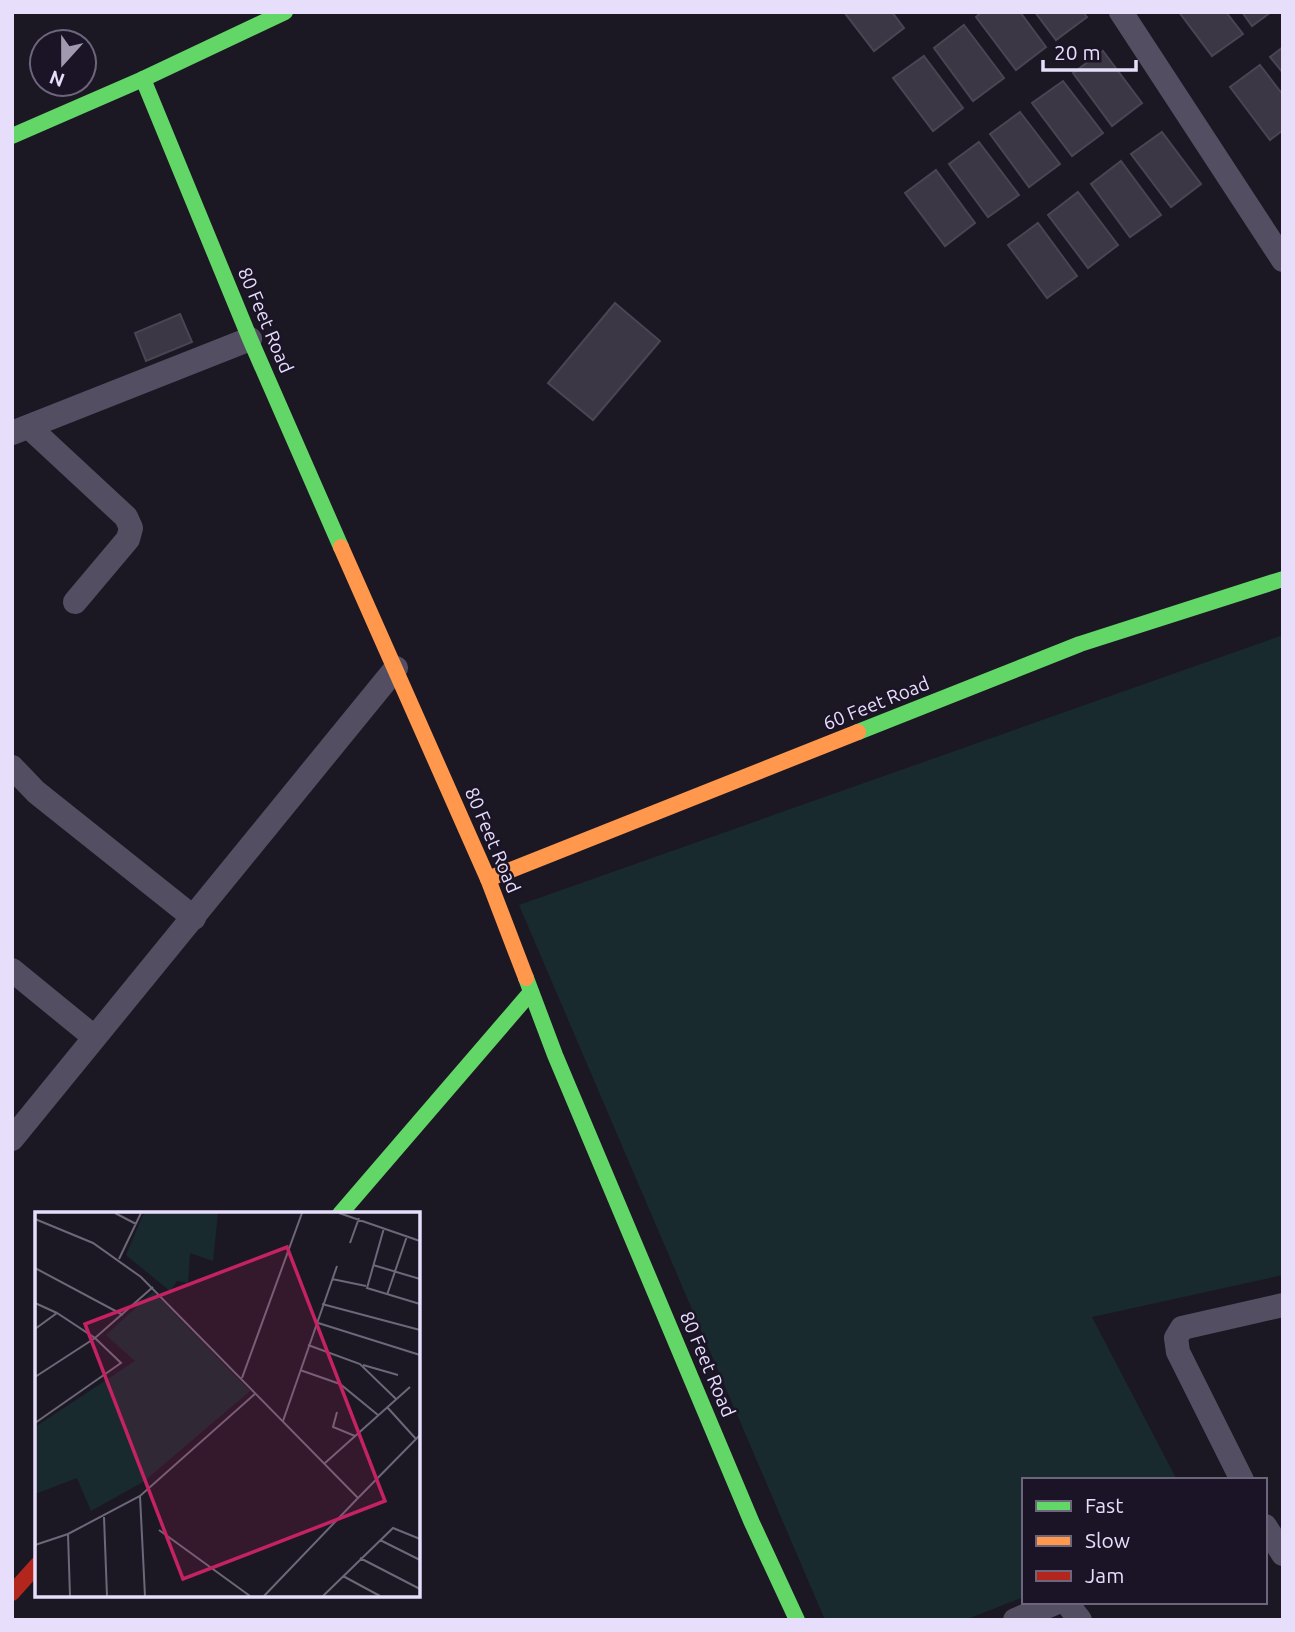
<svg xmlns="http://www.w3.org/2000/svg" width="1295" height="1632" font-family="Ubuntu,sans-serif">
<style>
.green{fill:#182a2e}
.building{fill:#3c3744;stroke:#4a4454;stroke-width:2}
.lines{fill:none;stroke-linecap:round;stroke-linejoin:round}
.street{stroke:#534e62;stroke-width:24}
.fast{stroke:#63d668;stroke-width:16}
.slow{stroke:#ff974d;stroke-width:16}
.jam{stroke:#b3261e;stroke-width:16}
.labels{text-anchor:middle;dominant-baseline:central;stroke-width:5;stroke-linejoin:round;paint-order:stroke}
.street-label{font-size:19px;fill:#e7defb;stroke:#1b1427}
.inset-road{fill:none;stroke:#6d6779;stroke-width:2}
.view{fill:#c42263;fill-opacity:0.15;stroke:#c42263;stroke-width:3.5}
.inset-edge{fill:none;stroke:#e7defb;stroke-width:3.5}
</style>
<rect width="100%" height="100%" fill="#1c1823"/>
<polygon class="green" points="1283,635 1283,1275 1092,1317 1177,1480 1024,1480 1024,1597 965,1620 825,1620 519,905"/>
<g class="building">
<polygon points="844,12 892,12 904,28 874,51"/>
<polygon points="982,12 1020,12 1046,47 1016,70 976,17"/>
<polygon points="1035,12 1083,12 1087,17 1056,40"/>
<polygon points="1179,12 1226,12 1243,34 1212,56"/>
<polygon points="1242,12 1271,12 1252,26"/>
<polygon points="964,25 1004,78 973,101 934,48"/>
<polygon points="1283,47 1283,73 1270,57"/>
<polygon points="1103,51 1142,103 1112,126 1073,73"/>
<polygon points="924,56 963,108 933,131 893,78"/>
<polygon points="1260,65 1283,95 1283,130 1270,140 1230,87"/>
<polygon points="1063,81 1103,133 1072,156 1032,103"/>
<polygon points="1020,112 1060,164 1029,187 990,134"/>
<polygon points="1162,132 1201,184 1171,207 1131,154"/>
<polygon points="979,142 1019,195 988,217 949,164"/>
<polygon points="1121,161 1161,215 1130,237 1091,184"/>
<polygon points="936,170 975,223 945,246 905,193"/>
<polygon points="1078,192 1118,245 1088,268 1048,215"/>
<polygon points="1038,223 1077,276 1047,298 1008,245"/>
<polygon points="615,303 660,341 593,420 548,383"/>
<polygon points="180,314 192,342 146,361 135,333"/>
</g>
<g class="lines">
<g class="street">
<polyline points="1121,12 1283,260"/>
<polyline points="29,427 126,517 131,528 128,539 75,602"/>
<polyline points="12,433 250,339"/>
<polyline points="12,767 36,792 194,918"/>
<polyline points="12,970 94,1037"/>
<polyline points="12,1139 396,668"/>
<polyline points="1242,1480 1178,1352 1176,1338 1182,1328 1283,1305"/>
<polyline points="1265,1526 1283,1554"/>
<polyline points="1066,1602 1080,1620"/>
<polyline points="1015,1620 1058,1602"/>
</g>
<g class="fast">
<polyline points="143,79 250,339 341,547"/>
<polyline points="12,136 143,79 285,12"/>
<polyline points="858,732 1080,644 1283,579"/>
<polyline points="526,978 555,1055 752,1523 797,1620"/>
<polyline points="340,1214 531,992"/>
</g>
<g class="slow">
<polyline points="341,547 488,879 526,978"/>
<polyline points="488,879 858,732"/>
</g>
<polyline class="jam" points="12,1593 37,1565"/>
</g>
<g class="labels">
<g class="street-label">
<text transform="translate(266 320) rotate(67)">80 Feet Road</text>
<text transform="translate(876 703) rotate(-22)">60 Feet Road</text>
<text transform="translate(493 840) rotate(67)">80 Feet Road</text>
<text transform="translate(708 1364) rotate(67)">80 Feet Road</text>
</g>
</g>
<g transform="translate(35 1212)">
<rect width="385" height="385" fill="#1c1823"/>
<path d="M109 1H183L178 49 155 41 153 71 142 69 135 79 91 43ZM118 80 215 179 108 270 56 299 42 266 0 282V215L100 149 71 123Z" fill="#182a2e"/>
<path class="inset-road" d="M80 1 101 12M304 1 385 29M0 7 58 31 106 65 323 286 229 384M349 16 332 76 385 92M315 31 324 6M84 47 106 1M338 53 385 67M0 56 88 103M297 67 331 74M352 83 372 24M0 91 22 101M287 92 385 118M280 110 385 143M0 117 22 101 60 126 86 151 0 211M273 133 325 152 361 187M328 153 363 163M265 158 305 172 343 203M0 165 60 126 118 75M207 166 267 1M352 195 381 227M302 200 298 215 320 224M248 209 302 54M290 251 375 175M105 284 110 384M323 286 385 223M69 305 72 384M124 318 215 384M33 322 35 384M345 328 385 348M0 333 33 322 105 284 221 181M325 346 385 377M308 364 345 384M288 384 358 316 385 327"/>
<path class="view" d="M252 35 350 289 148 367 50 112Z"/>
<rect width="385" height="385" class="inset-edge"/>
</g>
<rect width="1295" height="1632" fill="none" stroke="#e7defb" stroke-width="28"/>
<rect x="1022" y="1478" width="245" height="126" fill="#1b1427" stroke="#6d657c" stroke-width="2"/>
<rect x="1036" y="1501" width="35" height="10" fill="#63d668" stroke="#6d657c" stroke-width="2"/>
<text x="1085" y="1513" font-size="21" fill="#e7defb">Fast</text>
<rect x="1036" y="1536" width="35" height="10" fill="#ff974d" stroke="#6d657c" stroke-width="2"/>
<text x="1085" y="1548" font-size="21" fill="#e7defb">Slow</text>
<rect x="1036" y="1571" width="35" height="10" fill="#b3261e" stroke="#6d657c" stroke-width="2"/>
<text x="1085" y="1583" font-size="21" fill="#e7defb">Jam</text>
<g transform="translate(63 63) rotate(201)"><circle r="33" fill="#1b1427" stroke="#6d657c" stroke-width="2"/>
<path d="M0-5L12 26L0 18L-12 26Z" fill="#a099af"/>
<text y="-10" font-size="19" font-weight="bold" text-anchor="middle" fill="#e7defb">N</text>
</g>
<path d="M1043 60v10h93v-10" fill="none" stroke="#e7defb" stroke-width="3.5"/>
<text x="1054" y="60" font-size="21" fill="#e7defb" stroke="#1b1427" stroke-width="5" paint-order="stroke">20 m</text>
</svg>
